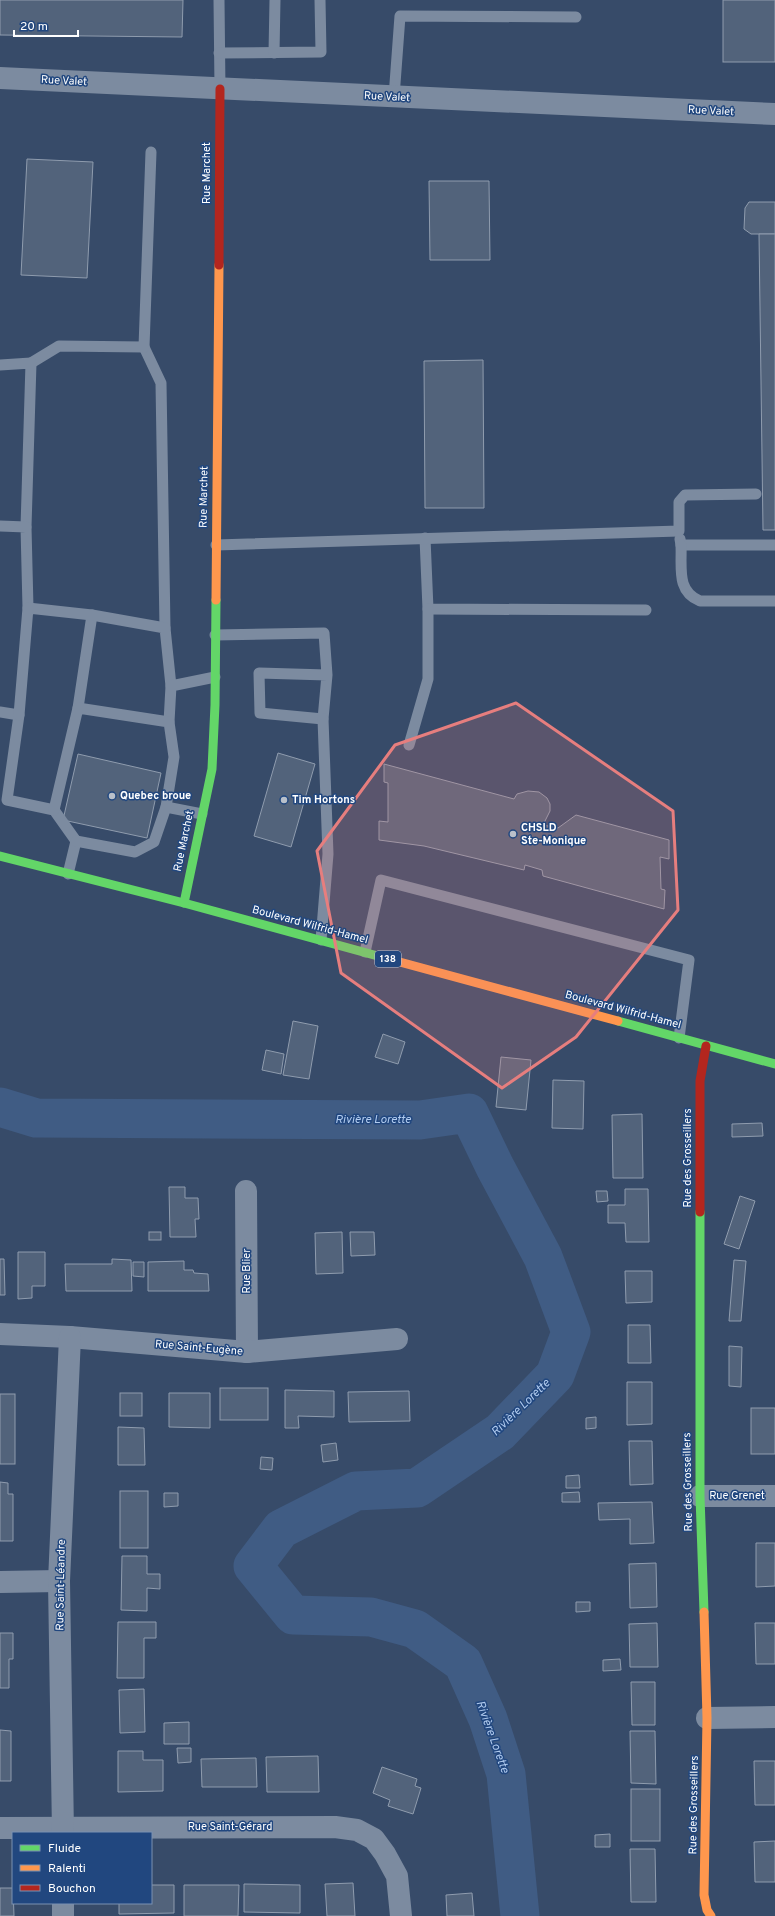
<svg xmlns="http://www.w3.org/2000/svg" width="775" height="1916" font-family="Overpass,sans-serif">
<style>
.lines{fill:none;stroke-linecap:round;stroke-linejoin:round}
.river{stroke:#405c84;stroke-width:39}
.building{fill:#52637b;stroke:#8f9cae}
.lane{stroke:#7c8ba0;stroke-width:11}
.street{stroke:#7c8ba0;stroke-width:22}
.fast{stroke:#63d668;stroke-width:9}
.slow{stroke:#ff974d;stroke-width:9}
.jam{stroke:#b3261e;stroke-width:9}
.marked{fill:#e67e7e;fill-opacity:0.2;stroke:#e67e7e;stroke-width:3;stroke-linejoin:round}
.poi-dot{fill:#b9c0ca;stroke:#21477f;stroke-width:1.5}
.labels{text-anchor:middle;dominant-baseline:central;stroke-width:3;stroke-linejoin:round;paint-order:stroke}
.shield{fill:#21477f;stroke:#bcc8d9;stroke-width:1}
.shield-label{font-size:10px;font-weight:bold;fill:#fff}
.street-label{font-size:11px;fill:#fff;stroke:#21477f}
.poi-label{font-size:11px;font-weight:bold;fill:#fff;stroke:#21477f;text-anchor:start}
.water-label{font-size:12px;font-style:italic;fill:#b1cbef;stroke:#21477f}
</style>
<rect width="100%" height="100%" fill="#374b69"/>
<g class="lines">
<polyline class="river" points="0,1107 36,1118 420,1120 469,1113 495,1167 543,1257 571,1332 555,1375 500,1432 417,1488 356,1491 281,1529 253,1566 293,1615 371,1617 415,1629 463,1663 488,1719 506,1774 520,1916"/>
</g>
<g class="building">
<polygon points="0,0 183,0 182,37 0,35"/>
<rect x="723" y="0" width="52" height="62"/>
<polygon points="27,159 93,162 87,278 21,275"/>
<polygon points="429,181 489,181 490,260 430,260"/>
<polygon points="749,202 775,202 775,234 751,234 744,229 745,208"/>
<polygon points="759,234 775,234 775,530 763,530"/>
<polygon points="483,360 484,508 425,508 424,361"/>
<polygon points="278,753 315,764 291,847 254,836"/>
<polygon points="78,754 161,773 147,838 63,820"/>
<polygon points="384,764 514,799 517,794 528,791 539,792 547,798 550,804 550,811 543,825 558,828 576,815 669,840 669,859 660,857 661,889 665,890 664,909 543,876 542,870 525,865 524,870 424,846 379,840 379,821 388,822 388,783 384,782"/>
<polygon points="293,1021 318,1026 309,1079 283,1075"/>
<polygon points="383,1034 405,1042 398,1064 375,1057"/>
<polygon points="266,1050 284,1054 281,1074 262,1070"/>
<polygon points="501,1057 531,1060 526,1110 496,1107"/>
<polygon points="553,1080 584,1081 583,1129 552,1128"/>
<polygon points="642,1114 643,1178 613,1178 612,1115"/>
<polygon points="762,1123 763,1136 732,1137 732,1124"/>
<polygon points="169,1187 185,1187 185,1198 198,1198 199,1219 195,1219 196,1237 170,1237"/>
<polygon points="625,1189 648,1189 649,1242 626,1242 625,1223 608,1223 608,1205 625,1205"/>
<polygon points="596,1191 607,1191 608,1201 597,1202"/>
<polygon points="740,1196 755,1201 739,1249 724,1244"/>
<rect x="149" y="1232" width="12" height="8"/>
<polygon points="342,1232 343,1273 316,1274 315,1233"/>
<polygon points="350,1232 374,1232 375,1255 351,1256"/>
<polygon points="18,1252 45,1252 45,1286 32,1286 32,1298 18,1299"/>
<polygon points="0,1259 4,1259 5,1295 0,1295"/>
<polygon points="112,1259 131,1260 132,1291 66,1291 65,1264 112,1264"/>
<polygon points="734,1260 746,1261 741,1321 729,1321"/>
<polygon points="184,1261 184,1270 193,1270 194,1273 208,1274 209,1291 148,1291 148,1262"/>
<polygon points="133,1262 144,1262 144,1277 133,1276"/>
<polygon points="625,1271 652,1271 652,1302 626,1303"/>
<polygon points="628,1325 650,1325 651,1363 628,1363"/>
<polygon points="729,1346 742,1347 741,1387 729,1386"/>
<polygon points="627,1382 652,1382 652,1424 627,1425"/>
<rect x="220" y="1388" width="48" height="32"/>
<polygon points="285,1390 334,1391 334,1417 298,1416 299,1428 285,1428"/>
<polygon points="409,1391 410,1421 349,1422 348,1392"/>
<rect x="120" y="1393" width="22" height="23"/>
<polygon points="169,1393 210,1393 210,1428 169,1427"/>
<rect x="0" y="1394" width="15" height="70"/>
<rect x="751" y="1408" width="24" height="46"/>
<polygon points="596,1417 596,1428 586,1429 586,1418"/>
<polygon points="118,1427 144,1428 145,1465 118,1465"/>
<polygon points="629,1441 652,1441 653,1484 630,1485"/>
<polygon points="336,1443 338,1460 323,1462 321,1445"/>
<polygon points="261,1457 273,1458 272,1470 260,1469"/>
<polygon points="579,1475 580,1488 566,1488 566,1476"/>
<polygon points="0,1482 8,1483 8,1494 13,1494 13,1541 0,1541"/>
<rect x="120" y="1491" width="28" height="57"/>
<polygon points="579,1492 580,1502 562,1502 562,1493"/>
<polygon points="164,1493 178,1493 178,1506 164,1507"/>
<polygon points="652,1502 654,1543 630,1544 630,1519 599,1520 598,1503"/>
<polygon points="756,1543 775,1543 775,1586 756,1587"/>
<polygon points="122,1556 147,1556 147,1574 160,1574 160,1589 147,1588 147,1611 121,1610"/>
<polygon points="656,1563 657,1607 630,1608 629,1564"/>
<polygon points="576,1602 590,1602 590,1611 576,1612"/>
<polygon points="118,1622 156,1622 156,1638 144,1638 144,1678 117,1678"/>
<polygon points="657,1623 658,1667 630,1667 629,1624"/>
<polygon points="755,1623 775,1623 775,1664 756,1664"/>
<polygon points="0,1633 13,1633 13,1659 9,1659 9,1688 0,1688"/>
<polygon points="620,1659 621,1670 603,1671 603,1660"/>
<polygon points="631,1682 655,1682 655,1725 632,1725"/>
<polygon points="144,1689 145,1732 120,1733 119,1690"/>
<polygon points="189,1722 189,1744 164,1744 164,1723"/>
<polygon points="0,1730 11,1731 11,1781 0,1781"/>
<polygon points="630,1731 655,1731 656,1784 631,1783"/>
<polygon points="177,1748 191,1748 191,1762 178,1763"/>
<polygon points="118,1751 143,1751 143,1760 163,1760 163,1791 118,1792"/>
<polygon points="318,1756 319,1792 267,1792 266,1757"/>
<polygon points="256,1758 257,1787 202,1787 201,1759"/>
<polygon points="754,1761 775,1761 775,1805 755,1805"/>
<polygon points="382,1767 417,1779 415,1786 421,1788 413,1814 388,1806 390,1800 373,1793"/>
<rect x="631" y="1789" width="29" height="52"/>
<polygon points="610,1834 610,1847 595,1847 595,1835"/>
<polygon points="775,1841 775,1882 755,1882 754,1842"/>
<polygon points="630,1849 655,1849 656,1902 631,1902"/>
<polygon points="353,1883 355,1916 327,1916 325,1884"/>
<polygon points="244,1884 300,1885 300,1913 244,1912"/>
<polygon points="151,1885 174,1885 174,1913 119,1914 119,1903 151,1903"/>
<polygon points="184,1885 239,1885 238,1916 184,1916"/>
<polygon points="0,1888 13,1888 14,1916 0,1916"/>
<polygon points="472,1893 474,1916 447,1916 446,1895"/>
</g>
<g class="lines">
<g class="lane">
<polyline points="219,0 220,89"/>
<polyline points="219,53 321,52 320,0"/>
<polyline points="274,53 275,0"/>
<polyline points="394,97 400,16 576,17"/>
<polyline points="144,347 161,383 165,628"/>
<polyline points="31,363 59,346 144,347 151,152"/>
<polyline points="0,365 31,363 26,527"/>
<polyline points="0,526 26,527 28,608"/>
<polyline points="425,538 428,609 646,610"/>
<polyline points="680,539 681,545 775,545"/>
<polyline points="216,545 679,531 679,502 685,495 756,494"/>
<path d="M681 545C682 568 676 591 700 601H775"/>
<polyline points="215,635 324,633 327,675 259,673 260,713 323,719 327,675"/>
<polyline points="78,708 92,615"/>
<polyline points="0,712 19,715 7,800 54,810 76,841 68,874"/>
<polyline points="19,715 28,608 92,615 165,628 171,686"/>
<polyline points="169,722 171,686 215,677"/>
<polyline points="409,745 428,679 428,609"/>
<polyline points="54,810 78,708 169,722 174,757 166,807"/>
<polyline points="76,841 135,852 154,842 166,807 202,814"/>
<polyline points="321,940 328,854 323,719"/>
<polyline points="365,952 381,880 689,960 679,1038"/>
</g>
<g class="street">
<polyline points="0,78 775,114"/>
<polyline points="246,1191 247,1352"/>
<polyline points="0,1334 70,1337 247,1352 397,1339"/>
<polyline points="700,1496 775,1496"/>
<polyline points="0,1582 59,1581"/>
<polyline points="707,1718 775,1717"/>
<polyline points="0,1828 335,1827 357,1830 374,1839 385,1854 397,1876 401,1916"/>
<polyline points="63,1833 59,1581 70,1337"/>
<polyline points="63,1903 63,1916"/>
</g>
<g class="fast">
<polyline points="0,856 184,903 396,961"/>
<polyline points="184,903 212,769 215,705 216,600"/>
<polyline points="618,1021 775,1064"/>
<polyline points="700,1212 700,1496 704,1612"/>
</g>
<g class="slow">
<polyline points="216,600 219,265"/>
<polyline points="396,961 618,1021"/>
<polyline points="704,1612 707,1718 704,1895 707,1910 711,1916"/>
</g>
<g class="jam">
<polyline points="219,265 220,89"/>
<polyline points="700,1212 700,1081 706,1046"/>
</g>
</g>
<path class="marked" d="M516 703 673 811 678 910 576 1037 502 1088 341 973 317 851 395 745Z"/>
<g class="poi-dot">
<circle cx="112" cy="796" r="4"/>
<circle cx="284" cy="800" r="4"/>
<circle cx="513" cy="834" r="4"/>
</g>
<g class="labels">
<rect class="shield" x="375" y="951" width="26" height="16" rx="3"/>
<g class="shield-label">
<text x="388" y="959">138</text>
</g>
<g class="street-label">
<text transform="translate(64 81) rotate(3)">Rue Valet</text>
<text transform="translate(387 97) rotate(3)">Rue Valet</text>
<text transform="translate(711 111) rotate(3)">Rue Valet</text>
<text transform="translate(207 173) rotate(-90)">Rue Marchet</text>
<text transform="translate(204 497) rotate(-89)">Rue Marchet</text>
<text transform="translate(184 841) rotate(-78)">Rue Marchet</text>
<text transform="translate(310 925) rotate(15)">Boulevard Wilfrid-Hamel</text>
<text transform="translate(623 1010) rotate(15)">Boulevard Wilfrid-Hamel</text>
<text transform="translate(688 1158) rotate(-90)">Rue des Grosseillers</text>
<text transform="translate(247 1271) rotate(-90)">Rue Blier</text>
<text transform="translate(199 1348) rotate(5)">Rue Saint-Eugène</text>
<text transform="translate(688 1482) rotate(-91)">Rue des Grosseillers</text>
<text x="737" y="1496">Rue Grenet</text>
<text transform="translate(61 1585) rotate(-89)">Rue Saint-Léandre</text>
<text transform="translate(694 1805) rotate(-89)">Rue des Grosseillers</text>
<text x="230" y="1827">Rue Saint-Gérard</text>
</g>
<g class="poi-label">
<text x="120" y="796">Quebec broue</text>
<text x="292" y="800">Tim Hortons</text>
<text x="521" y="828">CHSLD<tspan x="521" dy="13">Ste-Monique</tspan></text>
</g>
<g class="water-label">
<text x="373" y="1120">Rivière Lorette</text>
<text transform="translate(521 1408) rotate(-44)">Rivière Lorette</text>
<text transform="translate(492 1737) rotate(70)">Rivière Lorette</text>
</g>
</g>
<rect x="12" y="1832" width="140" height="72" fill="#21477f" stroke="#7a91b2"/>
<rect x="20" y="1845" width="20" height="6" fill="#63d668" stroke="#7a91b2"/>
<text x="48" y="1852" font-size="12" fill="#ffffff">Fluide</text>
<rect x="20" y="1865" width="20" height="6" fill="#ff974d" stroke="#7a91b2"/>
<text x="48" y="1872" font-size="12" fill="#ffffff">Ralenti</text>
<rect x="20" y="1885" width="20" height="6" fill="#b3261e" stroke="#7a91b2"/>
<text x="48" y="1892" font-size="12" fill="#ffffff">Bouchon</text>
<path d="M14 30v6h64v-6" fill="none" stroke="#ffffff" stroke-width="2"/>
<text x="20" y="30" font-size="12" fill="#ffffff" stroke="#21477f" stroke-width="3" paint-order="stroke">20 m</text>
</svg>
